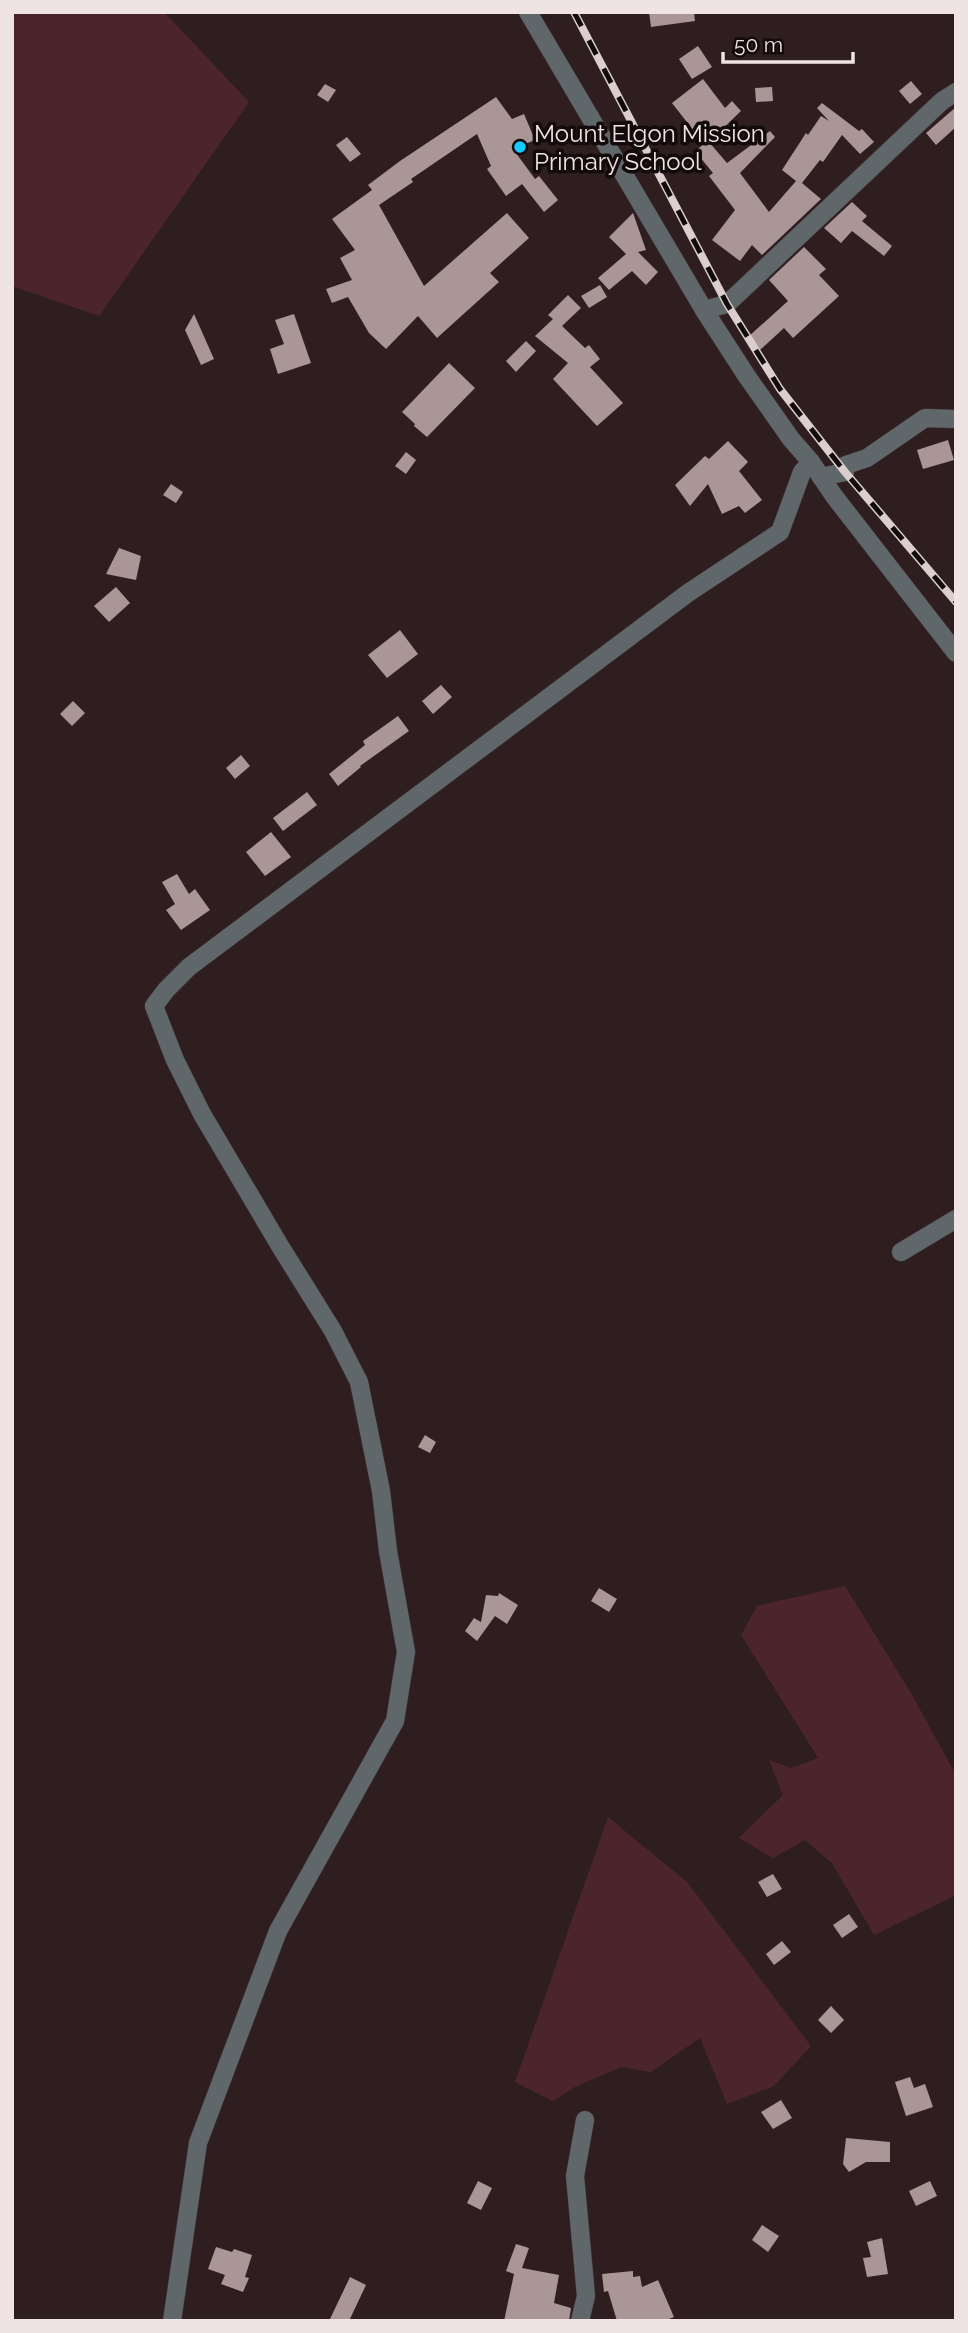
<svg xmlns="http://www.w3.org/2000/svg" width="968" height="2333" font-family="Raleway,sans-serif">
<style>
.green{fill:#4c252b}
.building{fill:#aa9597}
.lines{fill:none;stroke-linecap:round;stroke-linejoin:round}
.minor-casing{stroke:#493a3b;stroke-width:19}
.minor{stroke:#5f676a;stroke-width:18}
.rail-casing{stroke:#dacecf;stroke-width:8}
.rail{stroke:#120a0b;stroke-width:5;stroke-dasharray:16;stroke-linecap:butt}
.poi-dot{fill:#15cafb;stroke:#120a0b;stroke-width:2.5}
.labels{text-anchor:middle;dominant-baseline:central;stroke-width:7;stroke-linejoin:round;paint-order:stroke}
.poi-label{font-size:24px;fill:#efe3e4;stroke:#120a0b;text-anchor:start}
</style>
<rect width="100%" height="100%" fill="#2e1e20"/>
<g class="green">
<polygon points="12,12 164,12 249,102 99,316 12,286"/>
<polygon points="845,1586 911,1693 956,1775 956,1895 874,1935 832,1863 805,1840 773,1858 739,1838 783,1795 769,1760 791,1768 818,1758 741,1635 757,1606"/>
<polygon points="608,1817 687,1882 811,2046 774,2086 727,2104 700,2038 651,2072 621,2067 575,2087 553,2101 515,2082"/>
</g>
<g class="building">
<polygon points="649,12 694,12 695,21 651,27"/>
<polygon points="698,46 712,67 692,79 679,59"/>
<polygon points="703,79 725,108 732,101 741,111 709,142 727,163 770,131 775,137 740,173 769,212 796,181 782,170 806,133 808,135 821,116 829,121 817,108 822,103 859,131 862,129 874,142 860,154 842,135 823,162 820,160 802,183 821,199 762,255 752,245 740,261 712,240 735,210 709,176 713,173 695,151 704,144 672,103"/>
<polygon points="911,81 922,94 910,104 899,91"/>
<polygon points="325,84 336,90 328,102 317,95"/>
<polygon points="772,87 773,101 756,102 755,88"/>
<polygon points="496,97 512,119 524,114 535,140 513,149 535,179 539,176 558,200 544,212 522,184 506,196 487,169 491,166 477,134 411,179 413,182 379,205 424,286 507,213 529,238 490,273 499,282 437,338 418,316 386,349 369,333 348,297 332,303 326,289 352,280 340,258 355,250 332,219 372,190 368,185 400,161"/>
<polygon points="956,107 956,127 936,145 926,133"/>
<polygon points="347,137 361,154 350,162 336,145"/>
<polygon points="852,202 867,216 862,221 892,246 884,256 852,231 841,243 824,228"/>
<polygon points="633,213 646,250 638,252 658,272 646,285 632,271 609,290 598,278 626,254 609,237"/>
<polygon points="804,247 826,269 819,275 839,296 793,338 784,328 760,350 748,337 788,301 769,280"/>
<polygon points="600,285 607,297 589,308 581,296"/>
<polygon points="568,295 581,308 562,326 585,348 589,345 600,359 590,367 623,403 597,426 553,379 568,363 535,336 553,319 548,315"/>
<polygon points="194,314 214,359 201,365 185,330"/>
<polygon points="294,314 311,363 278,374 270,349 284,344 275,320"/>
<polygon points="526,341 536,351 516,372 506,361"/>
<polygon points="449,363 475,388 427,437 414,426 415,424 402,412"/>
<polygon points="948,440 954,460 923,469 917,450"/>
<polygon points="728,441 748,462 739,471 762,500 745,513 739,506 722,514 708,484 690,506 675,485 705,456 709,459"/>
<polygon points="406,452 416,460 406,474 395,466"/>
<polygon points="171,484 183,492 176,503 163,495"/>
<polygon points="119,548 141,556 136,580 106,574"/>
<polygon points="116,587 130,603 109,622 94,606"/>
<polygon points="400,630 418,654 387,678 368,655"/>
<polygon points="441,685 452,697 433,714 422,701"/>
<polygon points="73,701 85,713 72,726 60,714"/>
<polygon points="398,716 409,731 360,766 361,767 338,786 329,774 365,745 363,741"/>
<polygon points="241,755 250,766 235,779 226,768"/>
<polygon points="307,792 317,805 283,831 273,818"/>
<polygon points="271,832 291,857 265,876 246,852"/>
<polygon points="177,874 189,894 195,889 210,910 181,930 166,910 175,904 162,882"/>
<polygon points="425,1435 436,1442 430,1453 418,1447"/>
<polygon points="599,1588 617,1599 609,1612 591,1601"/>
<polygon points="499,1593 518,1605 507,1624 495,1616 477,1641 465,1631 474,1618 481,1622 486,1595 498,1596"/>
<polygon points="773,1874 782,1889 767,1897 758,1882"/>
<polygon points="849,1914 858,1927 842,1938 833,1925"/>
<polygon points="782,1941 791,1952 774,1965 766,1954"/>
<polygon points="831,2006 844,2020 831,2033 818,2020"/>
<polygon points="910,2077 914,2088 925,2084 933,2107 906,2116 895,2082"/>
<polygon points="781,2100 792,2118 773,2129 761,2112"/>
<polygon points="846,2138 890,2142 890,2162 866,2162 849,2172 843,2164"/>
<polygon points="478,2181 492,2188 481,2210 467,2203"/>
<polygon points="930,2181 937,2196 916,2206 909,2191"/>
<polygon points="762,2225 779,2236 768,2252 752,2240"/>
<polygon points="882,2238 888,2274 867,2277 863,2258 871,2257 867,2242"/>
<polygon points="516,2244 529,2248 522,2268 559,2275 554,2303 571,2308 569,2321 504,2321 514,2274 506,2271"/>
<polygon points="216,2247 232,2252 234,2249 252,2255 245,2277 249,2278 243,2292 221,2284 225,2275 208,2269"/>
<polygon points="633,2271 633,2277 640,2276 642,2287 658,2280 674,2317 664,2321 617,2321 608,2291 604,2292 602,2274"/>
<polygon points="350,2277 366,2285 349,2321 329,2321"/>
</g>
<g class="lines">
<g class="minor-casing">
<g id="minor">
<polyline points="528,12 704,310 746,375 791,439 811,462 834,496 956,653"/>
<polyline points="704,310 727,304 942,101 956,92"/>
<polyline points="821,477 845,472 846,465 867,458 925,418 956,419"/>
<polyline points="901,1252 956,1219"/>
<polyline points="172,2321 198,2143 278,1931 395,1721 406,1652 388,1551 381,1491 359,1382 333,1331 280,1246 202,1114 175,1060 154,1006 166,990 189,967 688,593 780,532 802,472 811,462"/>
<polyline points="580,2321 586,2296 575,2176 585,2120"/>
</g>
</g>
<use href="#minor" class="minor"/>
<g class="rail-casing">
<polyline id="rail" points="574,12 727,304 780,389 845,472 956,602"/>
</g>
<use href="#rail" class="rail"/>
</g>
<circle class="poi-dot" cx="520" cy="147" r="7"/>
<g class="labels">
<g class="poi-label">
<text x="534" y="133">Mount Elgon Mission<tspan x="534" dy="28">Primary School</tspan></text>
</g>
</g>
<rect width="968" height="2333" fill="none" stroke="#efe3e4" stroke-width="28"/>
<path d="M723 52v10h130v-10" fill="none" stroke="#efe3e4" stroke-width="3.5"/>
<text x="734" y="52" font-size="21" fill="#efe3e4" stroke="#120a0b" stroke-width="5" paint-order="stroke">50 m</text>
</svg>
